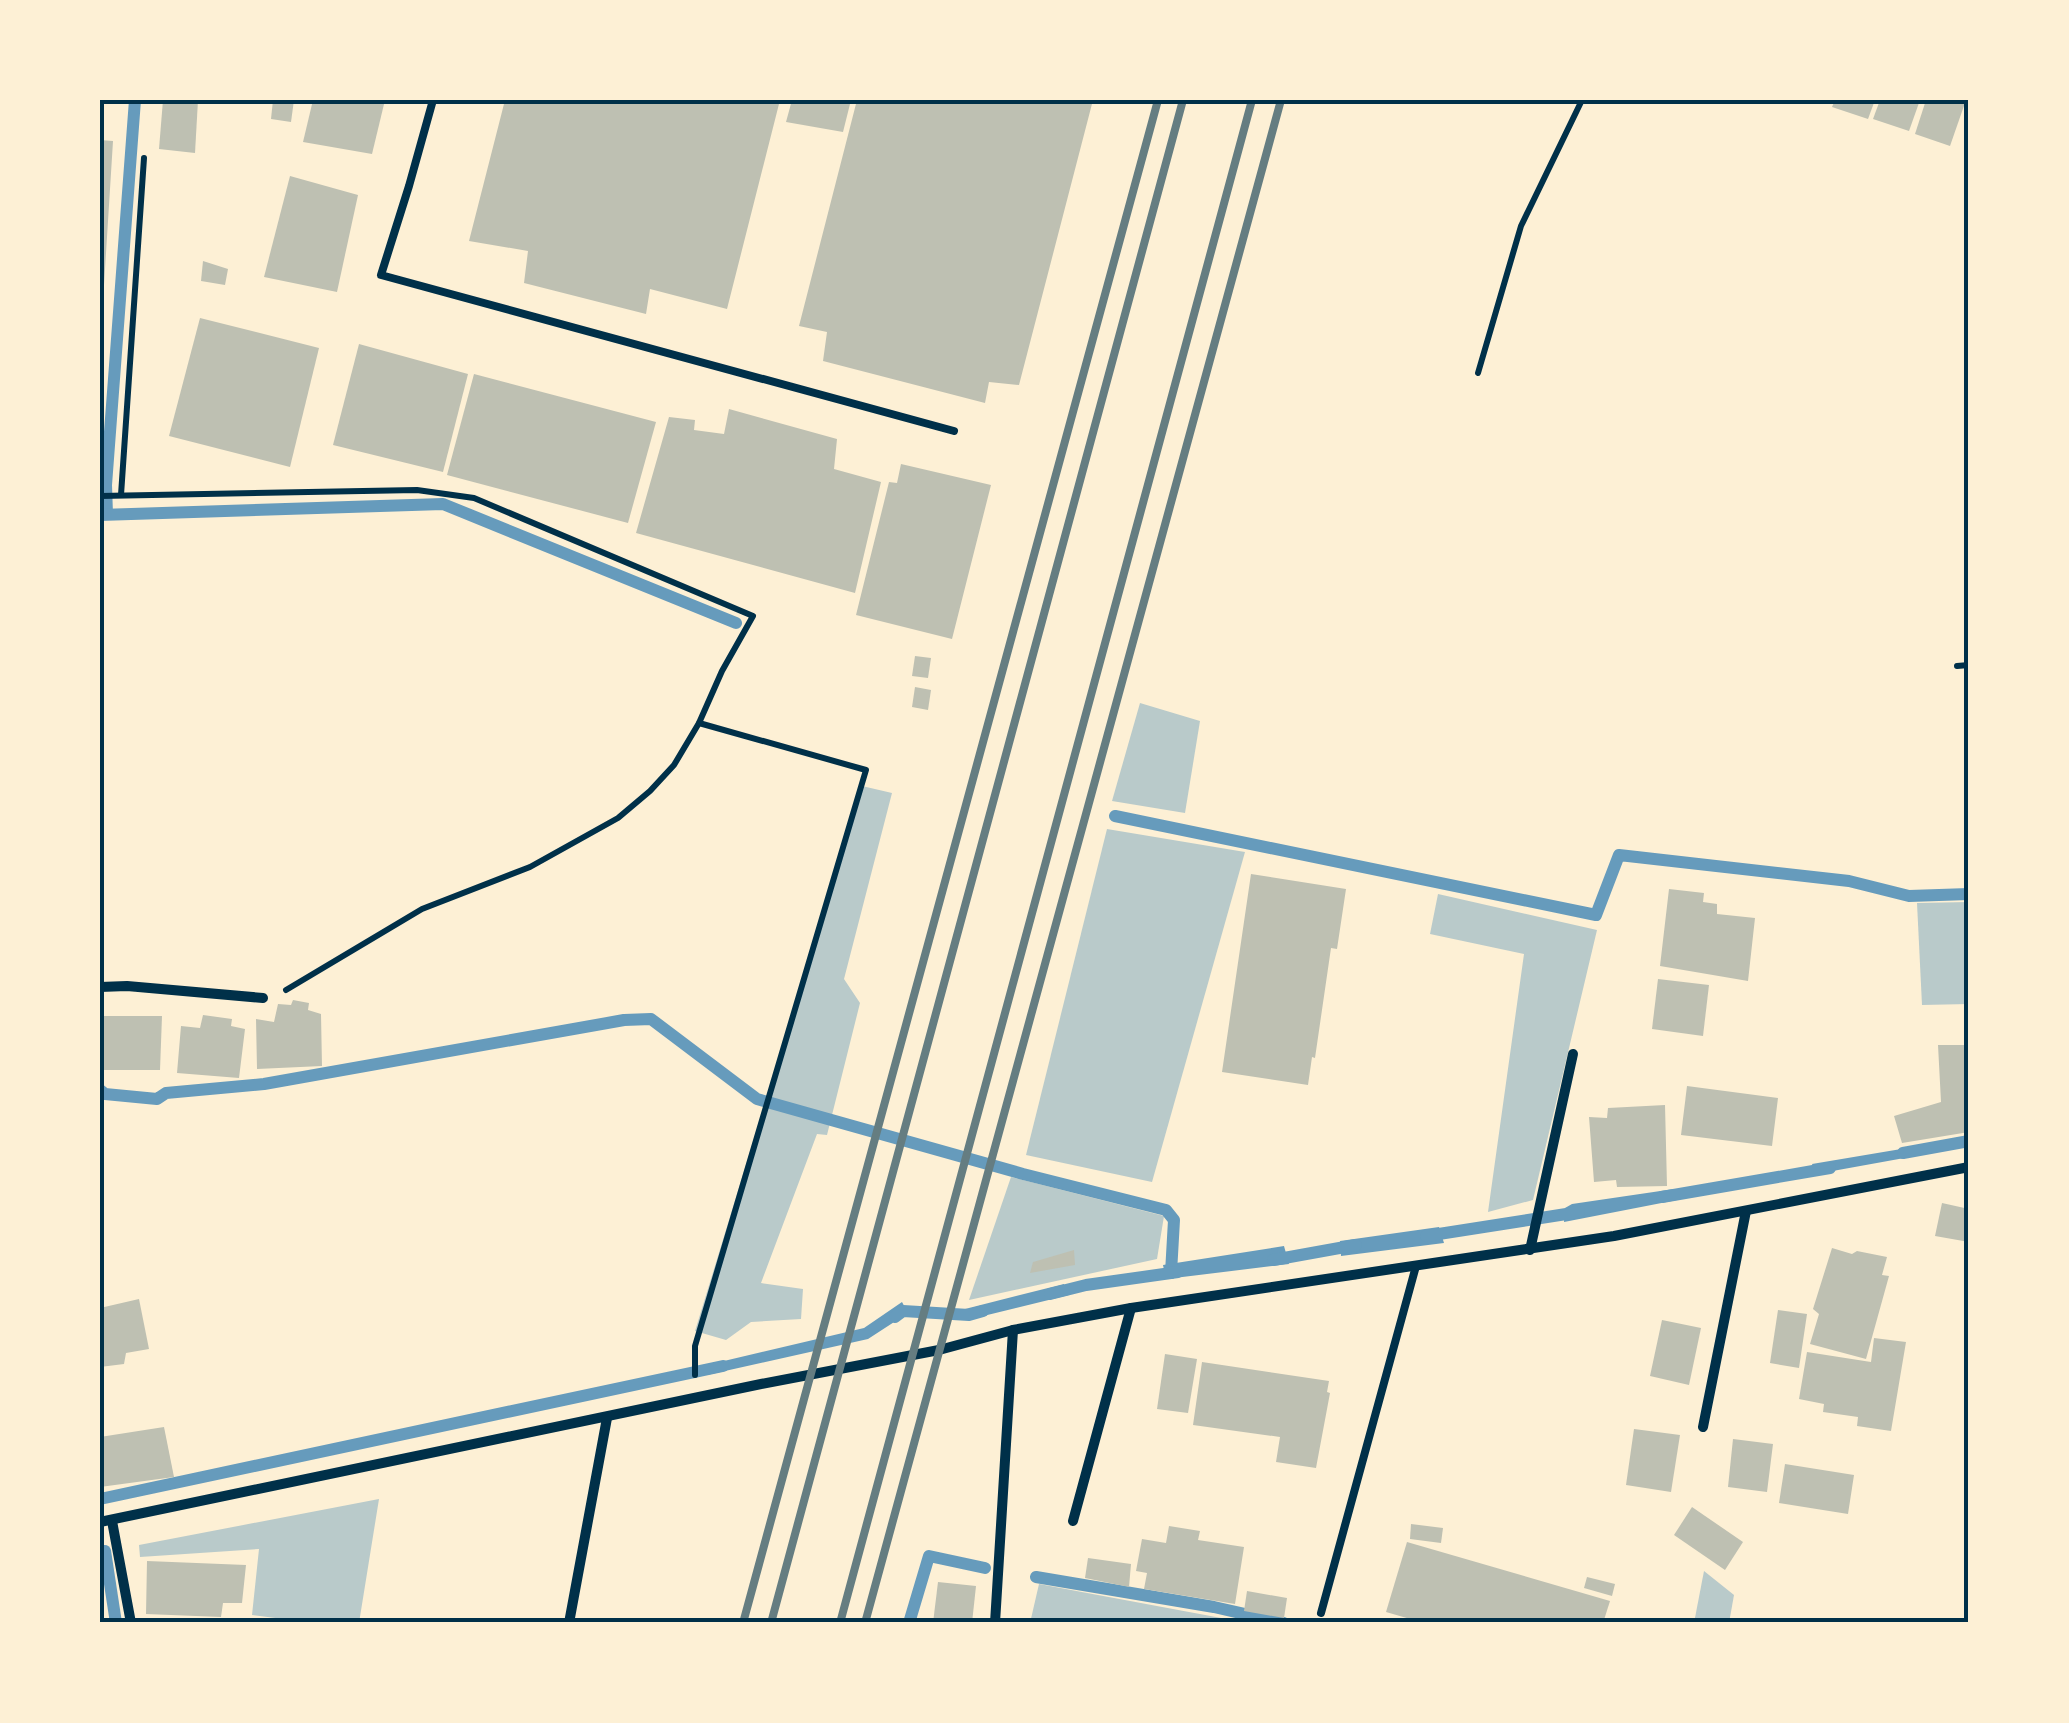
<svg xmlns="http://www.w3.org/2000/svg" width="2069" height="1723" font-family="Quicksand,sans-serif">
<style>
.green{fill:#b9caca}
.water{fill:#669bbc}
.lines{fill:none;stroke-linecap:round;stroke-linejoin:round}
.stream{stroke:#669bbc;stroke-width:12}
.building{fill:#bec0b2}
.path{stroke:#003049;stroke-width:6}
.service{stroke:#003049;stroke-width:8}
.minor{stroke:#003049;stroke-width:10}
.rail{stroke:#657d81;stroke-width:8}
.neatline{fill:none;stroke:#003049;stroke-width:4}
</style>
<rect width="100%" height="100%" fill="#fdf0d5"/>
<g class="green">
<polygon points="1140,703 1200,721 1185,813 1112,801"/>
<polygon points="862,786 892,793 844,979 860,1003 827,1135 817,1134 761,1283 803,1289 801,1319 751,1322 726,1340 695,1331"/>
<polygon points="1107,829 1245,852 1152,1182 1026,1155"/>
<polygon points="1438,894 1597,930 1533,1200 1488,1212 1524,954 1430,934"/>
<polygon points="1969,902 1969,1004 1922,1005 1917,903"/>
<polygon points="1011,1177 1164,1216 1157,1259 969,1300"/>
<polygon points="379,1499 359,1623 314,1623 252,1615 259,1549 140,1557 139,1545"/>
<polygon points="1704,1571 1734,1595 1729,1623 1694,1623"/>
<polygon points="1039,1584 1248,1623 1030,1623"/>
</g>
<g class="water">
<polygon points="1919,1146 1921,1155 1816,1174 1812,1164"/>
<polygon points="1674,1189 1677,1200 1564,1222 1565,1208 1572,1204"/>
<polygon points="1439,1227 1444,1243 1341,1256 1340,1241"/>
<polygon points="1284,1246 1289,1264 1166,1279 1163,1265"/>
<polygon points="1064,1284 1069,1295 967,1320 965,1309"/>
<polygon points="902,1302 908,1313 868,1339 707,1375 707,1365 864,1328"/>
</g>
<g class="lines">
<g class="stream">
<polyline points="107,514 106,485 135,100"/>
<polyline points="100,515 443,504 736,623"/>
<polyline points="1115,816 1596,915 1619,855 1849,881 1909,896 1969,894"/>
<polyline points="100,1090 105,1094 157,1099 166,1093 264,1084 624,1020 651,1019 757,1099 1023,1174 1166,1210 1174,1220 1171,1273"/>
<polyline points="1903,1153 1969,1141"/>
<polyline points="1662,1197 1830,1168"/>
<polyline points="1426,1236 1579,1212"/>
<polyline points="1273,1260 1356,1245"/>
<polyline points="1050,1294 1086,1285 1178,1272"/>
<polyline points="895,1317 903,1311 969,1315 983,1311"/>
<polyline points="100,1499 723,1366"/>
<polyline points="105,1551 116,1623"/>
<polyline points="1036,1577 1214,1607 1284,1623"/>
<polyline points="909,1623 929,1556 985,1568"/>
</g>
</g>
<g class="building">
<polygon points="163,100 198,100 195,153 159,149"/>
<polygon points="273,100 294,100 291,122 271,119"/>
<polygon points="313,100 385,100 372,154 303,142"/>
<polygon points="505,100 780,100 727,309 650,289 646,314 524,283 528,251 469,241"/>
<polygon points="792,100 851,100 843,132 786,122"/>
<polygon points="857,100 1093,100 1019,385 989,382 985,403 823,361 827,332 799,326"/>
<polygon points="1835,100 1875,100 1868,119 1832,107"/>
<polygon points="1880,100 1920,100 1909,131 1873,119"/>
<polygon points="1926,100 1966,100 1950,146 1915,134"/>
<polygon points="100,140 113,141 103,301 100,301"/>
<polygon points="290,176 358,195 337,292 264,277"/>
<polygon points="203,261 228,269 225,285 201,281"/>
<polygon points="200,318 319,348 290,467 169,436"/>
<polygon points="359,344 468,374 443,472 333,445"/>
<polygon points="474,374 656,422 628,523 447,475"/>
<polygon points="729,409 837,439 834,469 881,482 855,593 636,533 669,417 695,420 694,430 724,434"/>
<polygon points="901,464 991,485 952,639 856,615 889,482 897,483"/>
<polygon points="915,656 931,658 928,678 912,676"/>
<polygon points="915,687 931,690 928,710 912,707"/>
<polygon points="1251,874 1346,889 1337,949 1331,948 1315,1058 1312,1057 1308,1085 1222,1072"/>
<polygon points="1669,889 1704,893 1703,902 1717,904 1717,914 1755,918 1748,981 1660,966"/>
<polygon points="1658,979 1709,985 1703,1036 1652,1029"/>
<polygon points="293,1000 309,1003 308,1010 321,1014 322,1066 257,1069 256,1019 274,1022 278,1004 291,1005"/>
<polygon points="203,1015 232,1019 231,1026 245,1029 239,1078 177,1073 181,1026 200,1028"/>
<polygon points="100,1016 162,1016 160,1070 100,1070"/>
<polygon points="1938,1045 1969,1045 1969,1132 1902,1143 1894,1116 1941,1102"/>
<polygon points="1687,1086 1778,1098 1772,1146 1681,1135"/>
<polygon points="1665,1105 1667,1186 1617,1187 1616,1180 1594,1182 1589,1117 1607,1118 1608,1108"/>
<polygon points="1942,1203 1969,1209 1969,1242 1935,1236"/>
<polygon points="1832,1248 1852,1254 1857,1251 1887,1257 1882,1275 1889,1276 1866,1359 1810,1344 1819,1314 1813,1309"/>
<polygon points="1074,1250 1075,1265 1030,1273 1033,1262"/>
<polygon points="139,1299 149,1349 126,1353 124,1364 100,1367 100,1308"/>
<polygon points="1778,1310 1807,1314 1799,1368 1770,1363"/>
<polygon points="1662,1320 1701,1328 1689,1385 1650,1376"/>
<polygon points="1874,1338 1906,1342 1891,1431 1857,1426 1858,1417 1823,1412 1824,1404 1799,1399 1807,1352 1871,1362"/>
<polygon points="1165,1354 1197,1359 1188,1413 1157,1409"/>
<polygon points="1202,1362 1329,1381 1327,1392 1330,1393 1316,1468 1276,1462 1280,1437 1193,1425"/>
<polygon points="164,1427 174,1477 100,1487 100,1437"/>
<polygon points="1634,1429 1680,1435 1671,1492 1626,1485"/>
<polygon points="1733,1439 1773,1444 1767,1492 1728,1487"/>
<polygon points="1785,1464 1854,1475 1848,1514 1779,1503"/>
<polygon points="1692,1507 1743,1542 1725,1570 1674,1535"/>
<polygon points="1411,1524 1443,1528 1441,1543 1410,1539"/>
<polygon points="1169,1526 1200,1531 1198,1540 1244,1547 1235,1604 1144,1589 1147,1573 1136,1571 1142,1539 1166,1543"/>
<polygon points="1407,1542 1610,1601 1603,1623 1424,1623 1386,1612"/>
<polygon points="1088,1558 1131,1564 1129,1587 1085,1578"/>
<polygon points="147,1561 246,1565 242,1603 223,1603 221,1617 146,1614"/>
<polygon points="1587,1577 1615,1584 1612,1596 1584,1588"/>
<polygon points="938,1582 976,1586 972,1623 933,1623"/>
<polygon points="1247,1591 1287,1598 1284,1618 1244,1611"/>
</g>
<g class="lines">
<g class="path">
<polyline points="1478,373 1521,226 1582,100"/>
<polyline points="121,495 144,158"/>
<polyline points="100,496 417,490 474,498 753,616 722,671 699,723 674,765 650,791 618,818 530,867 422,909 286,990"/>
<polyline points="1957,666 1969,665"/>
<polyline points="695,1375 695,1346 866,770 699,723"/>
</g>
<g class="service">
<polyline points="433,100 409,186 381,275 954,431"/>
<polyline points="1321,1613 1416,1266"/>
</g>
<g class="minor">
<polyline points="100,987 127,986 263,998"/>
<polyline points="1530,1250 1573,1054"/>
<polyline points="1703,1427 1746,1211"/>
<polyline points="112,1521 131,1623"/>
<polyline points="1073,1521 1131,1308"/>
<polyline points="100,1522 761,1384 939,1350 1013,1330 1131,1308 1614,1236 1969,1167"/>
<polyline points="569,1623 607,1418"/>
<polyline points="995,1623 1013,1330"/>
</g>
<g class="rail">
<polyline points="743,1623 1158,100"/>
<polyline points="771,1623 1183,100"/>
<polyline points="840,1623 1252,100"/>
<polyline points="865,1623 1281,100"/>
</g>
</g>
<rect width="2069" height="1723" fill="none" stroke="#fdf0d5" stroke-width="205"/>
<rect x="102" y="102" width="1864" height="1518" class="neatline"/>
</svg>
